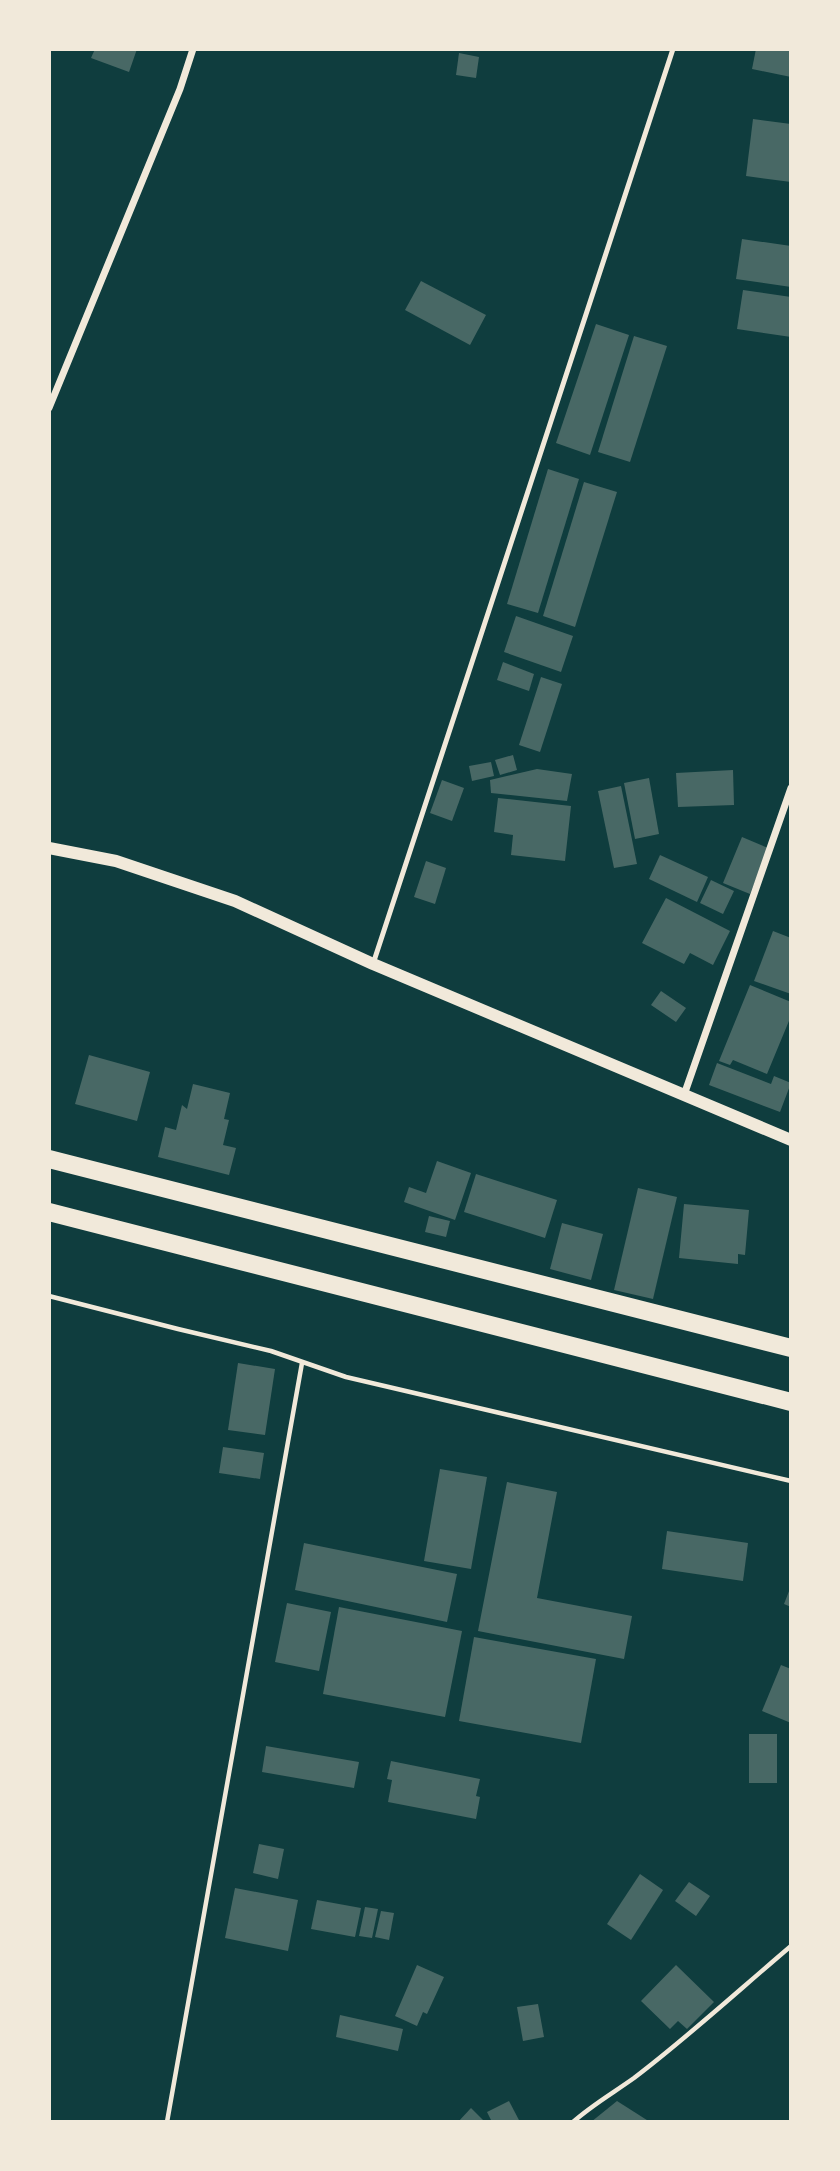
<svg xmlns="http://www.w3.org/2000/svg" width="840" height="2171" font-family="Signika,sans-serif">
<style>
.building{fill:#486865}
.lines{fill:none;stroke-linecap:round;stroke-linejoin:round}
.path{stroke:#f1e9da;stroke-width:4.5}
.service{stroke:#f1e9da;stroke-width:5}
.minor{stroke:#f1e9da;stroke-width:7}
.tertiary{stroke:#f1e9da;stroke-width:12}
.primary{stroke:#f1e9da;stroke-width:18}
</style>
<rect width="100%" height="100%" fill="#0f3d3e"/>
<g class="building">
<polygon points="95,49 137,49 129,72 91,58"/>
<polygon points="756,49 791,49 791,77 752,69"/>
<polygon points="459,53 479,57 476,78 456,75"/>
<polygon points="753,119 791,124 791,182 746,176"/>
<polygon points="742,239 791,246 791,287 736,279"/>
<polygon points="421,281 486,315 470,345 405,310"/>
<polygon points="743,290 791,297 791,337 737,329"/>
<polygon points="596,324 629,335 590,455 556,443"/>
<polygon points="634,336 667,346 630,462 598,452"/>
<polygon points="548,469 579,479 538,613 507,604"/>
<polygon points="584,482 617,492 575,627 543,616"/>
<polygon points="516,616 573,636 561,672 504,652"/>
<polygon points="503,662 534,674 529,691 497,680"/>
<polygon points="541,677 562,684 540,752 519,745"/>
<polygon points="513,755 517,770 500,775 495,760"/>
<polygon points="491,762 494,776 472,781 469,766"/>
<polygon points="537,769 572,774 567,801 491,793 490,780"/>
<polygon points="733,770 734,805 678,807 676,773"/>
<polygon points="649,778 659,834 635,839 624,783"/>
<polygon points="442,780 464,788 452,821 430,813"/>
<polygon points="621,786 637,864 614,868 598,791"/>
<polygon points="498,798 571,806 565,861 511,855 513,835 494,832"/>
<polygon points="742,837 768,848 750,894 723,883"/>
<polygon points="660,855 708,877 697,902 649,879"/>
<polygon points="426,861 446,868 435,904 414,897"/>
<polygon points="711,880 734,891 723,914 700,903"/>
<polygon points="666,898 730,931 713,965 690,953 684,964 642,943"/>
<polygon points="773,931 791,938 791,994 754,981"/>
<polygon points="750,985 791,1002 791,1016 767,1074 733,1060 730,1065 719,1061"/>
<polygon points="661,991 686,1008 676,1022 651,1005"/>
<polygon points="89,1055 150,1072 137,1121 75,1104"/>
<polygon points="717,1063 771,1084 774,1076 791,1083 780,1112 709,1085"/>
<polygon points="193,1084 230,1093 224,1119 229,1120 223,1145 236,1148 229,1175 158,1157 165,1127 176,1130 182,1105 187,1109"/>
<polygon points="437,1161 471,1173 455,1220 404,1202 409,1187 426,1193"/>
<polygon points="476,1174 557,1200 545,1238 464,1212"/>
<polygon points="638,1188 677,1197 653,1299 614,1290"/>
<polygon points="684,1204 749,1210 745,1255 738,1254 738,1264 679,1258"/>
<polygon points="429,1216 450,1221 446,1237 425,1232"/>
<polygon points="562,1223 603,1234 591,1280 550,1269"/>
<polygon points="238,1363 275,1369 265,1435 228,1430"/>
<polygon points="223,1447 264,1453 260,1479 219,1473"/>
<polygon points="440,1469 487,1477 471,1569 424,1561"/>
<polygon points="507,1482 557,1492 537,1598 632,1616 624,1659 478,1631"/>
<polygon points="667,1531 748,1543 743,1581 662,1569"/>
<polygon points="304,1543 457,1574 447,1622 295,1590"/>
<polygon points="791,1586 791,1607 784,1604"/>
<polygon points="287,1603 331,1612 319,1671 275,1662"/>
<polygon points="339,1607 462,1631 445,1717 323,1694"/>
<polygon points="474,1637 596,1659 581,1743 459,1721"/>
<polygon points="781,1665 791,1669 791,1723 762,1711"/>
<rect x="749" y="1734" width="28" height="49"/>
<polygon points="266,1746 359,1762 354,1788 262,1772"/>
<polygon points="391,1761 480,1779 476,1796 480,1797 476,1819 388,1802 392,1780 387,1779"/>
<polygon points="259,1844 284,1849 278,1879 253,1873"/>
<polygon points="640,1874 663,1890 631,1940 607,1924"/>
<polygon points="689,1882 710,1896 696,1916 675,1901"/>
<polygon points="235,1888 298,1900 288,1951 225,1938"/>
<polygon points="317,1900 361,1908 355,1937 311,1929"/>
<polygon points="365,1907 378,1909 372,1938 359,1936"/>
<polygon points="381,1911 394,1913 389,1940 375,1937"/>
<polygon points="417,1965 444,1977 427,2014 423,2012 417,2026 395,2016"/>
<polygon points="676,1965 714,2002 687,2029 678,2021 670,2029 641,2001"/>
<polygon points="538,2004 544,2037 523,2041 517,2007"/>
<polygon points="340,2015 403,2029 398,2051 336,2037"/>
<polygon points="509,2101 520,2122 492,2122 487,2112"/>
<polygon points="617,2101 650,2122 591,2122"/>
<polygon points="471,2108 485,2122 458,2122"/>
</g>
<g class="lines">
<g class="path">
<polyline points="49,1296 178,1329 271,1351 346,1377 791,1481"/>
<polyline points="167,2122 302,1363"/>
<path d="M573 2122C592 2105 613 2093 634 2078 688 2037 739 1990 791 1946"/>
</g>
<polyline class="service" points="373,964 673,49"/>
<g class="minor">
<polyline points="49,408 180,89 193,49"/>
<polyline points="684,1095 791,788"/>
</g>
<polyline class="tertiary" points="49,848 116,861 235,901 373,964 791,1140"/>
<g class="primary">
<polyline points="49,1159 791,1348"/>
<polyline points="49,1212 791,1402"/>
</g>
</g>
<rect width="840" height="2171" fill="none" stroke="#f1e9da" stroke-width="102"/>
</svg>
